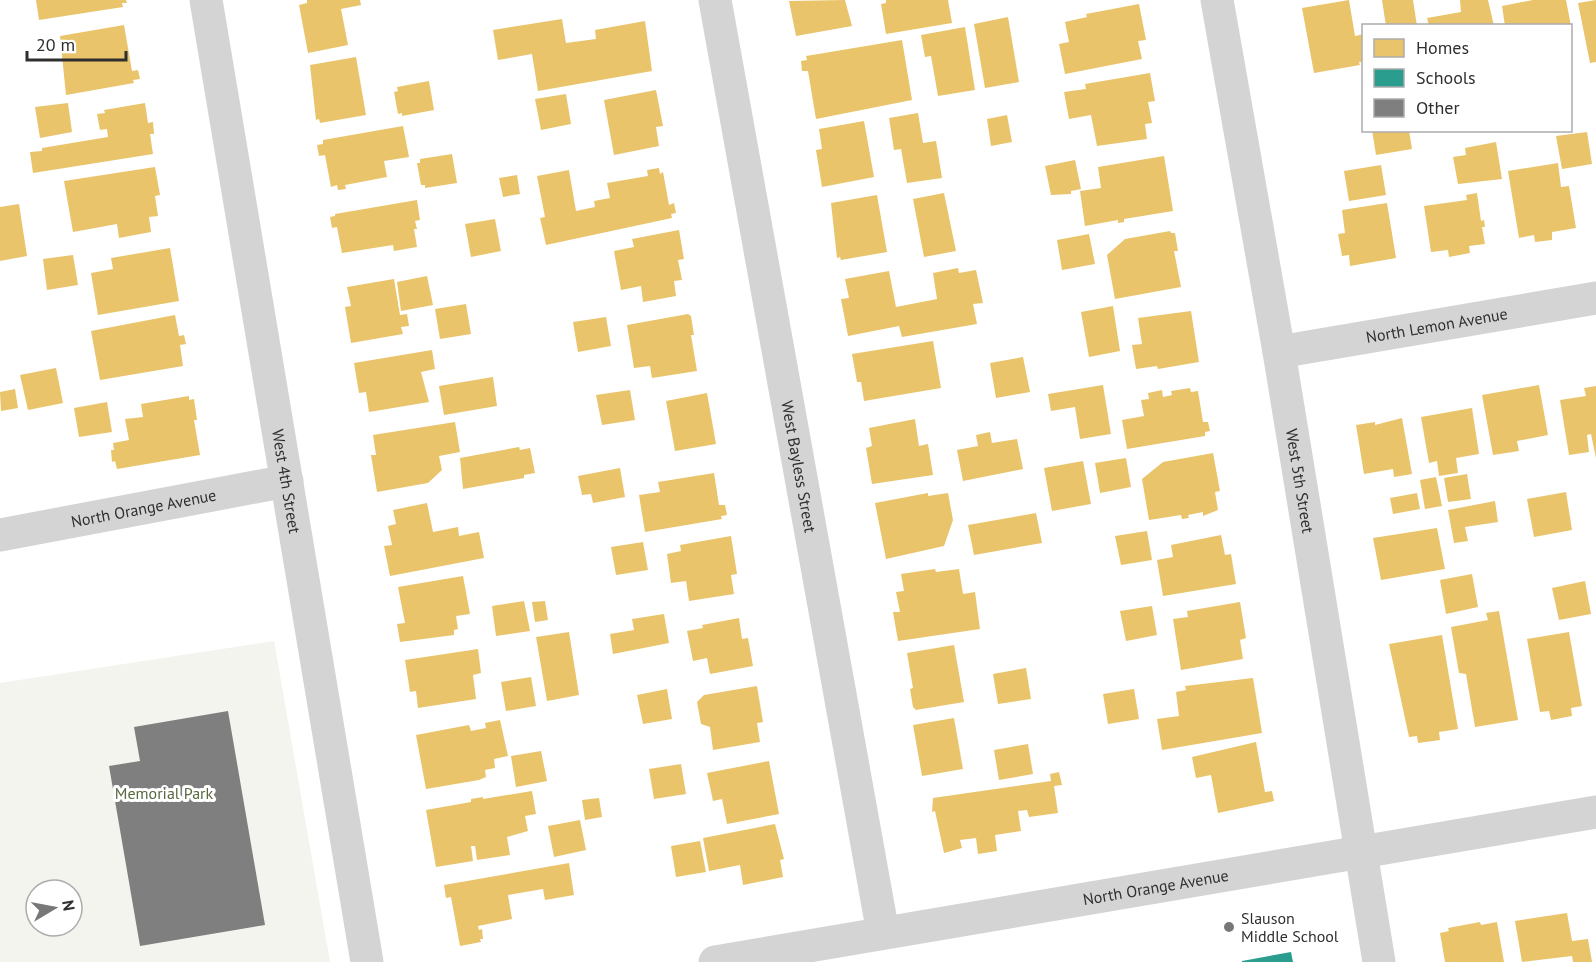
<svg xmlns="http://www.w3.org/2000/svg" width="1596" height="962" font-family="'PT Sans',sans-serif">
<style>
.green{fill:#f2f4ed;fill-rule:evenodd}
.homes{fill:#e9c46a}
.schools{fill:#2a9d8f}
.building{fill:#7f7f7f}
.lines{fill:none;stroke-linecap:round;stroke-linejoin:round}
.street{stroke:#d4d4d4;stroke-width:33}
.poi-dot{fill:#787878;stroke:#fff;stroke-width:2}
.labels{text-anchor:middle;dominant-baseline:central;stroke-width:6;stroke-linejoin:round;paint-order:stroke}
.street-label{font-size:16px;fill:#2f2f2f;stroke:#fff}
.park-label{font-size:16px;fill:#58683f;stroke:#fff}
.poi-label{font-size:16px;fill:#2f2f2f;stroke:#fff;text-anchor:start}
</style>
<rect width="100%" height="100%" fill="#fff"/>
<path class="green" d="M274 641 330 962H0V683ZM36 890H72V926H36Z"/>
<g class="homes">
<polygon points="36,0 126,0 127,3 122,3 123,7 39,20"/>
<polygon points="307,0 360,0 361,5 341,9 348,45 308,53 299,5 307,3"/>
<polygon points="845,0 852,26 796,36 789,1"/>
<polygon points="886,0 948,0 952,23 886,34 881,4 886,3"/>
<polygon points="1349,0 1355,36 1364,34 1364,62 1359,62 1360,65 1314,73 1302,8"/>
<polygon points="1382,0 1413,0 1417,26 1386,26"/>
<polygon points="1460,0 1488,0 1494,26 1429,26 1427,18 1461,12"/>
<polygon points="1533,0 1566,0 1571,26 1505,26 1502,6"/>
<polygon points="1596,0 1596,62 1590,63 1578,3"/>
<polygon points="1139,4 1146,40 1138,41 1142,59 1065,74 1059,44 1069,42 1065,22 1087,17 1086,14"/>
<polygon points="1008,17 1019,82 985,88 974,24"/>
<polygon points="562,19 566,43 596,39 595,30 645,21 652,71 538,91 532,54 498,60 493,30"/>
<polygon points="124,25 132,71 138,70 140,79 133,80 134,83 66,95 60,36"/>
<polygon points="965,27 975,90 938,96 931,56 925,57 921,35"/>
<polygon points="902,40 912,100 816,119 808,71 802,71 801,61 807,60 806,56"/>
<polygon points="356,57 366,115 320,123 319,119 316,120 310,65"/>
<polygon points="1150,73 1155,101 1148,102 1152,123 1145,124 1147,139 1097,146 1091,115 1069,119 1064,92 1086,89 1085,84"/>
<polygon points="429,81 434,110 402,116 402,113 398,114 394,92 398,91 397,87"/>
<polygon points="656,90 663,126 656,127 659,146 614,155 604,100"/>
<polygon points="566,94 571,124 541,130 535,99"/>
<polygon points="68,103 72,132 40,138 35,107"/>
<polygon points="145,103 148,123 153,122 154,134 150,134 153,154 33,173 30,152 42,151 42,148 108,137 107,129 100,130 97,114 105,113 104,110"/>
<polygon points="918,113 923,143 936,141 942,178 907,183 901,149 894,150 889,118"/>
<polygon points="1007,115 1012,142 991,146 987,119"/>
<polygon points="864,121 874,177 822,187 816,150 822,149 819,129"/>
<polygon points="403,126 409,157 384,161 387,177 345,185 346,189 338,190 337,185 331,187 325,155 319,156 317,145 323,144 323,140"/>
<polygon points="1372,130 1409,130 1412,149 1376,155"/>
<polygon points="1587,132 1592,164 1562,169 1556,136"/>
<polygon points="1496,142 1502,179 1458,184 1453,157 1466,155 1465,148"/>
<polygon points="452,154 457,183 425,188 425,185 421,185 417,163 420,163 420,159"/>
<polygon points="1164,156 1173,211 1124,219 1124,222 1118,223 1118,220 1085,226 1080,191 1101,188 1098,167"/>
<polygon points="1075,160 1081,189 1071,191 1071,194 1051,195 1045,166"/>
<polygon points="1558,163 1561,187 1569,186 1576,228 1552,232 1552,240 1535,242 1534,235 1519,238 1508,171"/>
<polygon points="1381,165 1386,195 1349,201 1344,171"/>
<polygon points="155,167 160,195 155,196 158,216 149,217 151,232 119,238 117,224 73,232 64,181"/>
<polygon points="659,168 660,174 663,172 669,205 674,203 676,213 671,214 672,218 546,245 540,218 545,217 537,176 569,170 576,211 595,207 594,201 610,198 607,183 648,176 647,170"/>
<polygon points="517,175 520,194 503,197 499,178"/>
<polygon points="944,193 956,251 924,257 913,199"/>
<polygon points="1477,193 1481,221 1484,220 1485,227 1482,227 1485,244 1469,246 1470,253 1449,257 1448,250 1431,252 1424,206 1467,200 1466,195"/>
<polygon points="877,195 887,252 841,260 840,257 837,258 831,203"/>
<polygon points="417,200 420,220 415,221 417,229 414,229 417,247 394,251 393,245 342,253 337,227 332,228 330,217 335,216 335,214"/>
<polygon points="1387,203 1396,258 1350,266 1349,255 1342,256 1338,234 1345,233 1342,210"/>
<polygon points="19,204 27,256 0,261 0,207"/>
<polygon points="495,219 501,251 471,257 465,224"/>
<polygon points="679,230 684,259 678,260 682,280 674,281 676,296 643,302 641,286 621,290 614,251 634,247 632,239"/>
<polygon points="1170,231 1171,233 1175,233 1178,251 1174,251 1181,287 1115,299 1107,255 1125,239"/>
<polygon points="1089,234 1095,264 1062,270 1057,240"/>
<polygon points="170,248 179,301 98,315 91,273 113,269 111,258"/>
<polygon points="73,255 78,285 47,290 43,259"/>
<polygon points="958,268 959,273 976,270 983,303 973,304 977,324 902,337 899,326 848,336 841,299 849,298 845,279 889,271 896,307 937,299 933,273"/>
<polygon points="427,276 433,305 401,311 397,282"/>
<polygon points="394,279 400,315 407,314 409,326 401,327 403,334 351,343 345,307 351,306 347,287"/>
<polygon points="466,304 471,334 440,339 435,309"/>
<polygon points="1113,306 1120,351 1089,357 1081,312"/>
<polygon points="1191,311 1199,362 1158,369 1157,366 1136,369 1132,345 1142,344 1138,318"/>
<polygon points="688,314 691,316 694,335 691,335 697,371 652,378 650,366 634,368 627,325"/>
<polygon points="175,315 179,336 184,335 186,344 180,345 183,366 100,380 91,331"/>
<polygon points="606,317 611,346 578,352 573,322"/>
<polygon points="933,341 941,388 864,401 861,382 857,382 852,354"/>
<polygon points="432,350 435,369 421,372 429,402 369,412 366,392 359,393 354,363"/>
<polygon points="1023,357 1030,392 996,398 990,363"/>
<polygon points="56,368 63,403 28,410 20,375"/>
<polygon points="493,377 497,406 444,415 439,386"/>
<polygon points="1103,385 1111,434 1080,439 1075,407 1051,411 1048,394"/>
<polygon points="1539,385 1548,435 1517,441 1519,451 1493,455 1482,395"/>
<polygon points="1596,386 1596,458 1591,434 1587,435 1589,452 1569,455 1560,400 1586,396 1584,388"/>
<polygon points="1190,388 1191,392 1198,391 1203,422 1208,422 1210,431 1205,432 1205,436 1127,449 1122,420 1144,416 1141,400 1149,399 1148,393 1162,390 1163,397 1172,395 1171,391"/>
<polygon points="15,389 18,408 1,411 0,392"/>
<polygon points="630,390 635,420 602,425 596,395"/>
<polygon points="707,393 716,444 675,451 666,401"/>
<polygon points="189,396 189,400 194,399 197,420 194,420 200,455 117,469 115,461 112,462 111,450 114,450 113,443 129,440 125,419 143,417 141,404"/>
<polygon points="107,402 112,432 79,437 74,408"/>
<polygon points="1472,408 1479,454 1456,458 1458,473 1439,476 1437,461 1429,463 1421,417"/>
<polygon points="1402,418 1412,474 1394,477 1393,469 1364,474 1356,425 1375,422 1375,425"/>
<polygon points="915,419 919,446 928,444 933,475 872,484 866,448 872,446 869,428"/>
<polygon points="455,422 460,452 439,456 442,470 428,483 377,492 371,455 376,455 373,435"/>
<polygon points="990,432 992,443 1017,439 1023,469 963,481 957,450 978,446 976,435"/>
<polygon points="519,447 520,450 530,448 535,473 524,475 524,478 463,489 460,458"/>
<polygon points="1213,453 1220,491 1215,492 1218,510 1203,516 1203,512 1188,515 1189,518 1182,519 1181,515 1149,520 1142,479 1163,462"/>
<polygon points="1126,458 1131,487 1100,493 1095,463"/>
<polygon points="1083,461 1091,504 1052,511 1044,468"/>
<polygon points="620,468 625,497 593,503 591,494 582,495 578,476"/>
<polygon points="714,473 719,505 725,505 727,515 721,516 722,519 645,532 639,495 660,492 658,482"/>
<polygon points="1467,474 1471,499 1448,502 1444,478"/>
<polygon points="1436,477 1442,506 1425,509 1420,480"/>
<polygon points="1566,492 1572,530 1534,537 1527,499"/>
<polygon points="928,493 928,496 948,493 953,520 944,546 886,559 875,503"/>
<polygon points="1417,493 1420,509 1393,514 1390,498"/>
<polygon points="1495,501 1498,522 1465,527 1468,541 1454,543 1448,510"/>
<polygon points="427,503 433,532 458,527 459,536 479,532 484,558 390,576 384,546 392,545 388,526 396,524 393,510"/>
<polygon points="1036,513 1042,543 974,555 968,525"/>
<polygon points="1437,528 1445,569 1381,580 1373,538"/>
<polygon points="1147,531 1152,560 1121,565 1115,536"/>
<polygon points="1221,535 1225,555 1231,554 1236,584 1163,596 1157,560 1173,557 1171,545"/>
<polygon points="731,536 737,574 731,575 734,594 689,601 686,581 671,583 667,554 681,551 680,545"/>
<polygon points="643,542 648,570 616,575 611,547"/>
<polygon points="935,569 936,572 959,569 963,594 975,592 980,629 898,641 893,612 900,612 896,592 904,591 901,574"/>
<polygon points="1472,574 1478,607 1446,614 1440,580"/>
<polygon points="463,576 470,614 456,616 458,629 454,630 454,635 400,642 397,624 405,623 398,587"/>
<polygon points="1585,581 1591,614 1559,620 1552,588"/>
<polygon points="524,601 530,631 496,636 492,606"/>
<polygon points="545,601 548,620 535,622 532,602"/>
<polygon points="1240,602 1246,638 1240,640 1243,659 1181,670 1173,619 1188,617 1187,611"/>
<polygon points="1152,606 1157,635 1126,641 1120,611"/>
<polygon points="1499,611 1518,720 1475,727 1466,674 1459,673 1451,627 1488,620 1486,613"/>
<polygon points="664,614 669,643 613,654 610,634 634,630 632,619"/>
<polygon points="739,618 742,639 748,638 753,666 710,674 707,658 693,661 687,631 703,628 702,625"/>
<polygon points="569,632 579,695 547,701 536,637"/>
<polygon points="1569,632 1582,706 1571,708 1572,716 1551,720 1549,711 1540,712 1527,639"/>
<polygon points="1442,635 1458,729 1439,732 1440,740 1418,743 1417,736 1409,737 1389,644"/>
<polygon points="954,645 964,702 916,710 913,707 910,689 913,688 907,653"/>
<polygon points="478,649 481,673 473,675 476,699 418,708 416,691 410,692 405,660"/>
<polygon points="1026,668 1031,699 998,704 993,674"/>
<polygon points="531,677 536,706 506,711 501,682"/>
<polygon points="1253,678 1262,733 1162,750 1157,719 1179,716 1176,692 1186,690 1185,686"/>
<polygon points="757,686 763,722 757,723 760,742 713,750 710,727 701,724 697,702 704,695"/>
<polygon points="667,689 672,719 643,724 637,695"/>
<polygon points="1134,689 1139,719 1108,724 1103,694"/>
<polygon points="954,718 963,769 922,776 913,725"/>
<polygon points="500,720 508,756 494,759 495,768 485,770 486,777 479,780 426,789 416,735 469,725 471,731 486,728 485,723"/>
<polygon points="1256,742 1265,792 1272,791 1274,801 1218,813 1211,775 1196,778 1192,757"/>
<polygon points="1028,744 1033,774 999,780 994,750"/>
<polygon points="541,751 547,781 516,787 511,756"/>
<polygon points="769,761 779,814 727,824 722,799 713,801 707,773"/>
<polygon points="681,764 686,794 654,799 649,769"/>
<polygon points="1059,772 1062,785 1054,786 1058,813 1029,817 1027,810 1018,811 1021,831 995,835 997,851 978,854 976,838 960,840 962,848 944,853 935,811 932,812 933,798 1051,781 1050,774"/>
<polygon points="532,791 536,814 525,816 528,831 507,837 510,855 477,860 475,846 471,846 473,861 436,867 426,810 471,802 471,799 483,797 483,799"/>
<polygon points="599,798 602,817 585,820 582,800"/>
<polygon points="580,820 586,850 554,857 548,826"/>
<polygon points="775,824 784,859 780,860 783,877 743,885 740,865 709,871 703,838"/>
<polygon points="700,841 706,872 676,877 671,846"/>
<polygon points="569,863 574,895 545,900 543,889 508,895 512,919 478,926 479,930 482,929 483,939 480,939 481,942 460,946 451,897 446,898 444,885"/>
<polygon points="1567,913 1572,941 1588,939 1592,962 1573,962 1572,956 1522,962 1515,921"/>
<polygon points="1480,922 1481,925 1497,922 1504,962 1445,962 1440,933 1449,931 1448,928"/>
</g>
<polygon class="schools" points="1291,952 1293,962 1242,962 1242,961"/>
<polygon class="building" points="228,711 265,925 140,946 109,766 140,761 134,727"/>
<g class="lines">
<g class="street">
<path id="s1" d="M206 0 367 962"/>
<path id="s2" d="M715 0 883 933"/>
<path id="s3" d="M1217 0 1279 352 1379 962"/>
<path id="s4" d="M1279 352 1596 298"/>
<path id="s5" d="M0 535 287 481"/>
<path id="s6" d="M715 962 1596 812"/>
</g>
</g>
<circle class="poi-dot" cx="1229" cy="927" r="6"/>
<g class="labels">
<g class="street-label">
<text stroke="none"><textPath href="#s4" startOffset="160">North Lemon Avenue</textPath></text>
<text stroke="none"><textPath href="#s2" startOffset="474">West Bayless Street</textPath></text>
<text stroke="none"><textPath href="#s1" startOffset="488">West 4th Street</textPath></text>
<text stroke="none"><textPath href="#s3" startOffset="488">West 5th Street</textPath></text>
<text stroke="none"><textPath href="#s5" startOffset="146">North Orange Avenue</textPath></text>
<text stroke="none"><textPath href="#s6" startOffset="447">North Orange Avenue</textPath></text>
</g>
<g class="park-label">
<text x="164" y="793">Memorial Park</text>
</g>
<g class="poi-label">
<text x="1241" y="918">Slauson<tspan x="1241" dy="18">Middle School</tspan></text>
</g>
</g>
<rect x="1362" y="24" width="210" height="108" fill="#ffffff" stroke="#acacac" stroke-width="1.5"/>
<rect x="1374" y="39" width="30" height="18" fill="#e9c46a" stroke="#acacac" stroke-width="1.5"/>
<text x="1416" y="54" font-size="18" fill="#2f2f2f">Homes</text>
<rect x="1374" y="69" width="30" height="18" fill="#2a9d8f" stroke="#acacac" stroke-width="1.5"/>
<text x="1416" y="84" font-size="18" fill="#2f2f2f">Schools</text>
<rect x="1374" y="99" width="30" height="18" fill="#7f7f7f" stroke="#acacac" stroke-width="1.5"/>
<text x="1416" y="114" font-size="18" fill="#2f2f2f">Other</text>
<g transform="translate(54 908) rotate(80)"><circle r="28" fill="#ffffff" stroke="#acacac" stroke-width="1.5"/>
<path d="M0-4.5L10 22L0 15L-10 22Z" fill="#787878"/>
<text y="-9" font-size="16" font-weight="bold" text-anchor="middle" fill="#2f2f2f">N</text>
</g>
<path d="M27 51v9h99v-9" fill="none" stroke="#2f2f2f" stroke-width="3"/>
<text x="36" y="51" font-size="18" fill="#2f2f2f" stroke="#ffffff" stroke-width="4.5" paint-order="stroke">20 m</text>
</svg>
